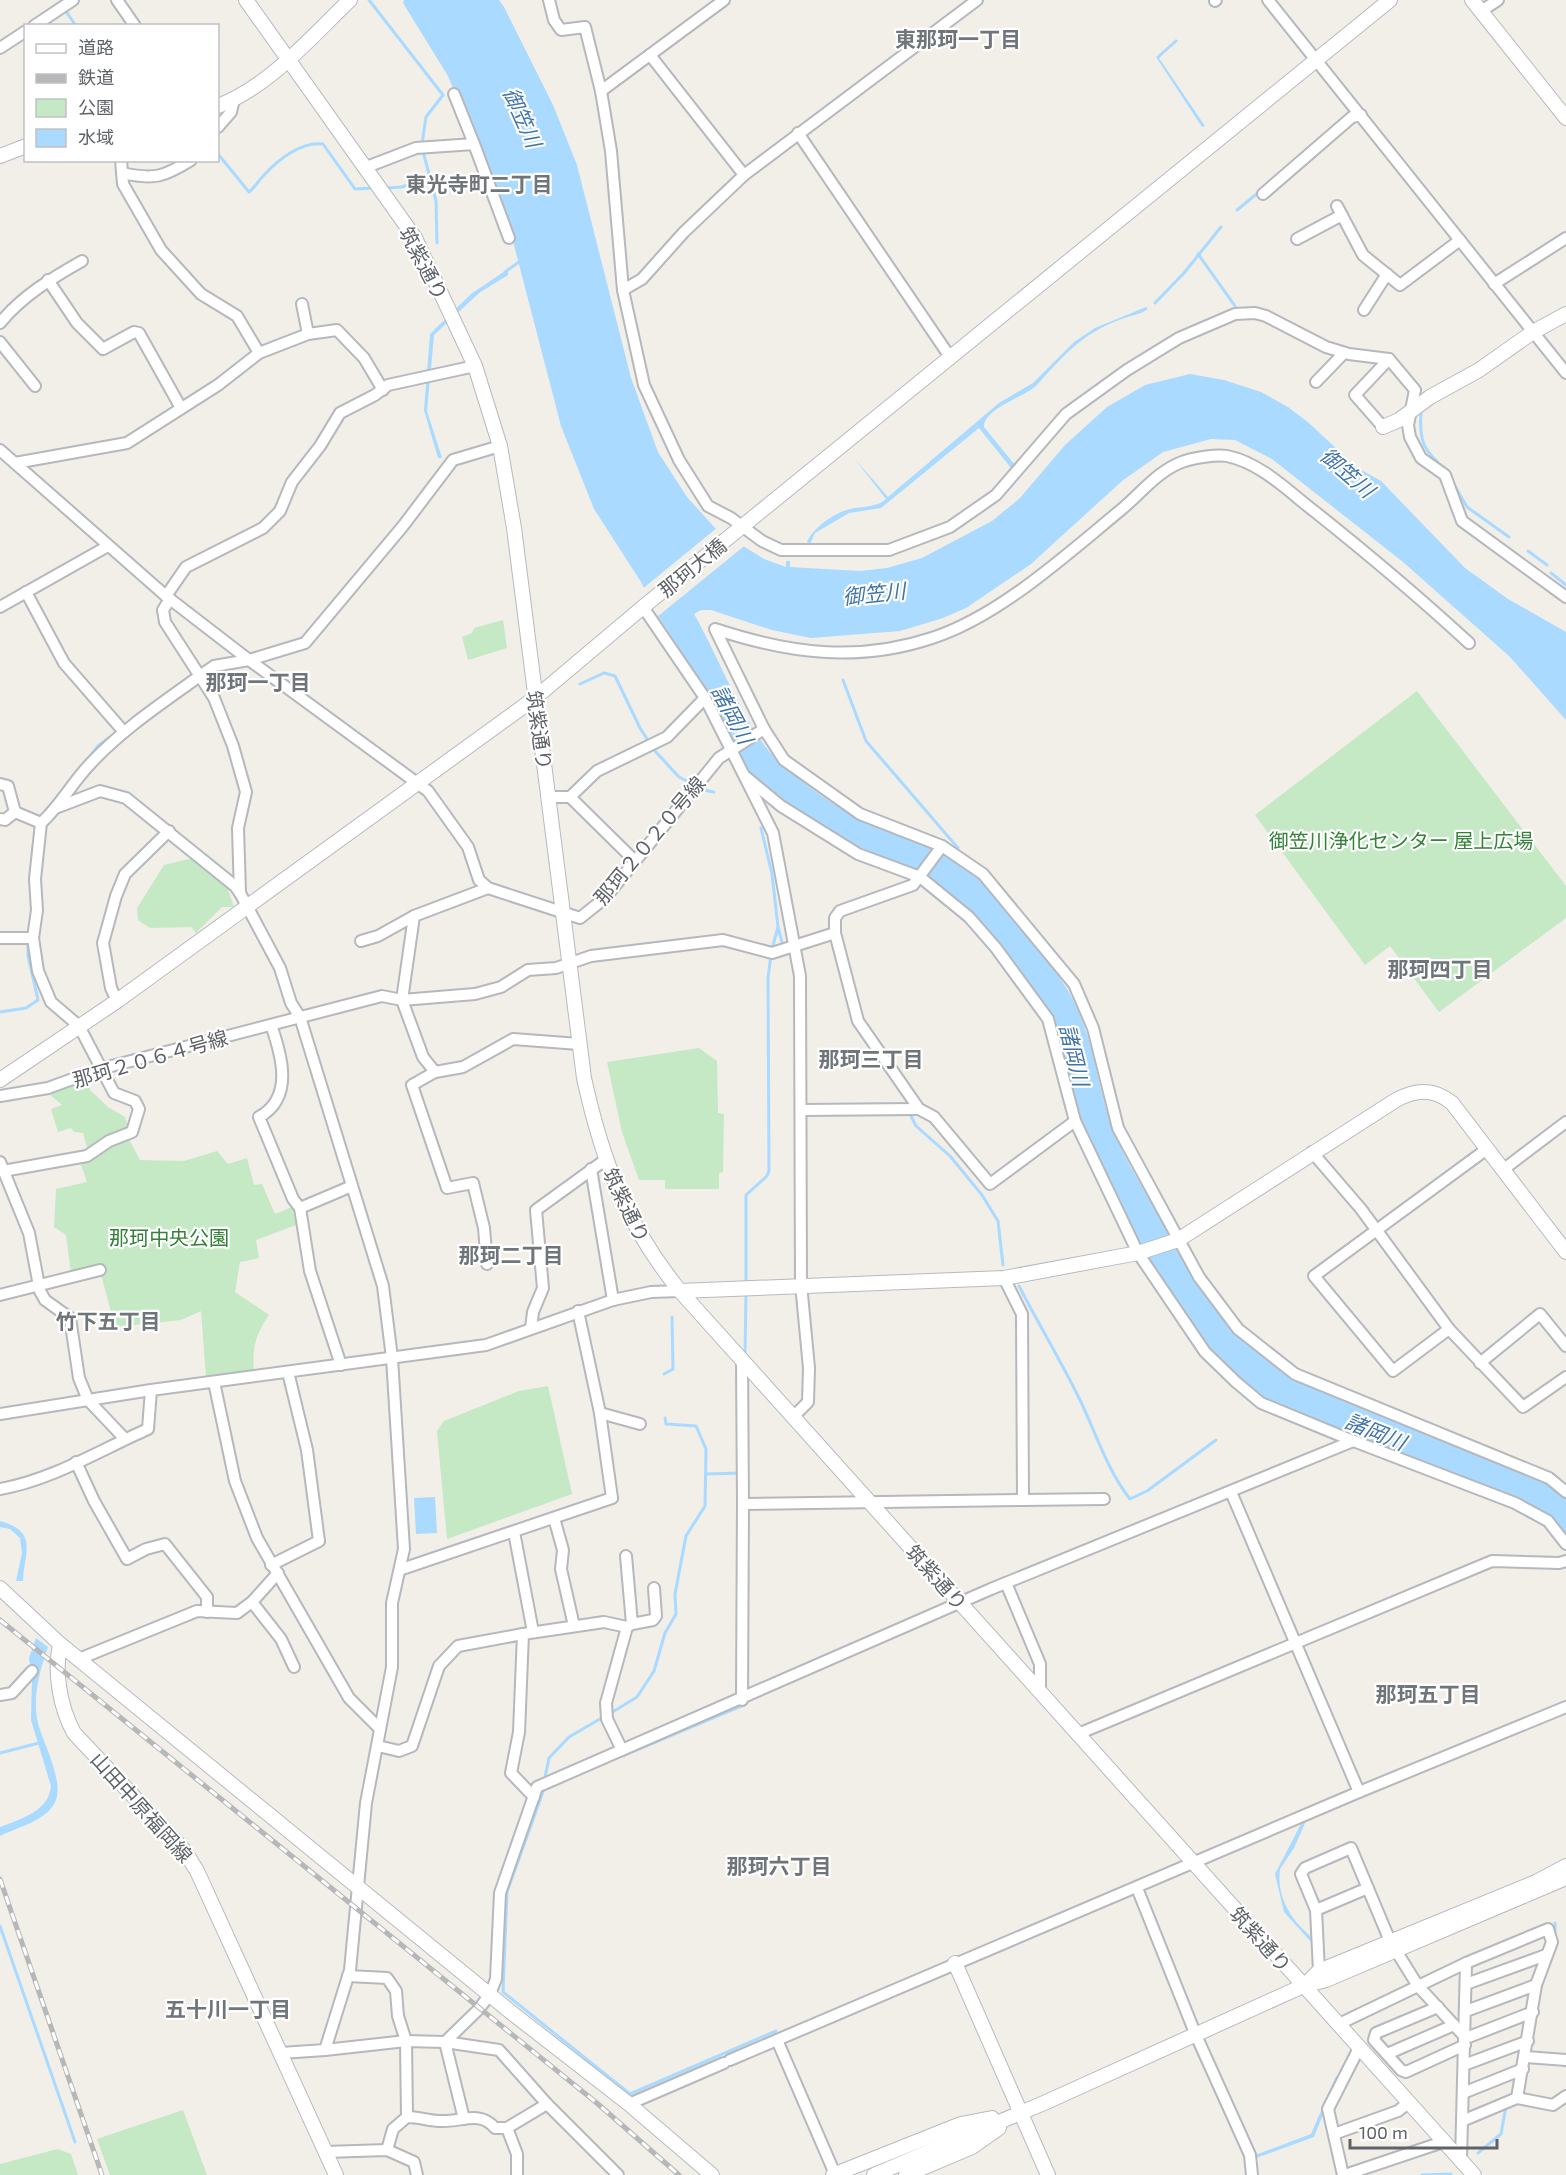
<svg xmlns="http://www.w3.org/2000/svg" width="1566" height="2175" font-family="'Exo 2','Noto Sans JP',sans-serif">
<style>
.green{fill:#c5e8c5}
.water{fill:#aadaff}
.pier{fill:#f1efe8}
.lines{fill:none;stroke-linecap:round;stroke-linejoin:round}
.stream{stroke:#aadaff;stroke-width:3}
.street-casing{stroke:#b5b8bc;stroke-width:14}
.secondary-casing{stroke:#b6babf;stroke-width:16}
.street{stroke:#fff;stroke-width:10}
.secondary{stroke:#fff;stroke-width:14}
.rail-casing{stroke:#b6b7b8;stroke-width:5}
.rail{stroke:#fff;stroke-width:3;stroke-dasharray:9;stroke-linecap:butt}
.labels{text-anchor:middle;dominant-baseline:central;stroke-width:4.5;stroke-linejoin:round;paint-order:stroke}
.street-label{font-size:20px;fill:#5f6368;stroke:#fff}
.park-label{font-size:20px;fill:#348238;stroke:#fff}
.neighbourhood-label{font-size:21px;font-weight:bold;fill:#70757a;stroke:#fff}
.water-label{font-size:21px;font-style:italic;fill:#4174aa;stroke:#fff}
</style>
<rect width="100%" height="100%" fill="#f1efe8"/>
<g class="green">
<polygon points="503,620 507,648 468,660 462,637 472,633 474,628"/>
<polygon points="1417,691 1566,886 1566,918 1439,1012 1390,946 1365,965 1255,815"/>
<polygon points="193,858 226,884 234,907 222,907 196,933 191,927 150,928 138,920 137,908 164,865"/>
<polygon points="699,1048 717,1061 718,1113 724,1114 723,1172 719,1173 719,1189 665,1189 665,1180 639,1180 622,1132 607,1062"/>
<polygon points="89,1078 90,1090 108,1107 125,1117 130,1132 88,1151 83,1133 74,1132 71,1128 58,1132 51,1109 62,1105 48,1093"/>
<path d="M129 1139 140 1160 184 1161 217 1151 228 1164 247 1158 254 1185 262 1184 275 1214 292 1207 296 1225 256 1240 259 1258 240 1262 235 1292 269 1315C256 1334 252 1347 254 1370L206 1378 201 1311 181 1320 115 1327 99 1267 71 1273 66 1235 54 1227 56 1189 87 1182 79 1159 110 1144Z"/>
<polygon points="548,1386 572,1494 447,1539 437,1431 444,1421 519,1391"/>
<polygon points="183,2110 207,2175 110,2175 97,2139"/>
<polygon points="58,2149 71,2154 78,2175 0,2175 0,2164"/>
</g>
<g class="water">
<path d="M404 0H499L504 7 553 105 577 165 631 378 658 452 687 497 716 529 764 559 786 567V561H790V567L860 571 887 568 922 558 992 521 1020 498 1065 445 1107 407 1145 385 1190 374 1224 380 1261 392 1288 407 1309 423 1356 467 1381 481 1465 568 1508 599 1566 632V720L1509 656 1403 562 1272 459 1235 440 1211 439 1163 452 1122 481 1031 564 966 608 943 618 900 631 811 638 772 630 711 610H701L694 614C718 655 746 731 778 761 802 783 831 804 860 819 882 830 909 833 931 844 982 871 1024 925 1056 972 1091 1022 1091 1056 1107 1112 1118 1149 1139 1181 1158 1214 1197 1281 1219 1327 1286 1371L1525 1470 1566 1494V1536L1521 1502 1268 1400 1224 1365 1200 1339 1147 1260 1078 1121 1051 1018 1036 993 1003 950 965 907 927 877 844 840 792 809 752 776 740 756V750L733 738 728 736 703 684 658 616 641 582 594 509 561 426 508 222 448 76 403 3Z"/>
<polygon points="1176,39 1178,41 1159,58 1205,126 1202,127 1156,57"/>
<polygon points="508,269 508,275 479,293 434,335 427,411 442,458 438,458 424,410 430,334 471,294"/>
<path d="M1146 307 1148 309 1141 313C1089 327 1071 347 1037 385 1025 397 984 408 984 427L1015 465 1011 468 979 428 881 508 849 513 815 533 810 544 807 542C813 528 834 513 850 509 863 506 876 508 886 499L854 458 888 497 999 403 1033 383 1074 342 1095 328Z"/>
<polygon points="435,1497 437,1533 416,1534 414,1498"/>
<path d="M0 1521C39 1532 24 1552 23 1581H16L22 1553 20 1538 10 1529 0 1527Z"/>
<path d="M36 1638 48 1647C40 1669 33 1695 37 1719 42 1744 69 1786 52 1807 41 1822 16 1828 0 1836V1827C21 1819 49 1811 51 1786L31 1720 32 1677 29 1658Z"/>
<path d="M1335 1806 1336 1808 1306 1821 1294 1848 1280 1869C1276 1897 1292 1922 1313 1938L1315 1959H1312V1943L1284 1912 1275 1874 1303 1820Z"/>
<polygon points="1336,2076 1338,2077 1314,2137 1256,2158 1255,2155 1311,2134"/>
</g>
<polygon class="pier" points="718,527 748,543 657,617 641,590"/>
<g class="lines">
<g class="stream">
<polyline points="369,0 443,95 426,117 422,144"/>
<polyline points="65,10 76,26"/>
<polyline points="423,151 436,201 437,243"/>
<path d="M218 154 249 192C255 187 259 180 265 174 279 159 302 141 323 144L355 189 373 188"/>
<polyline points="386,188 401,187 431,179"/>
<polyline points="1237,210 1259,192"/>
<polyline points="1198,254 1235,306"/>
<polyline points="505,272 519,262"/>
<polyline points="1155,303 1184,273 1221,227"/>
<path d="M1421 412C1419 442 1423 450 1446 470"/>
<polyline points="1452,481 1467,507 1509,537"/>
<polyline points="381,544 389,535"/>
<polyline points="1528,551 1547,565"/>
<polyline points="1551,573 1566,585"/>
<polyline points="843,680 866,741 958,848"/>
<polyline points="580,684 604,673 615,676 640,728 655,751 679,777 693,784"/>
<polyline points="86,761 99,745 113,735"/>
<polyline points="698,789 714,792"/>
<polyline points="39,819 50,806"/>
<polyline points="761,828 772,874 778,927 783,946"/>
<polyline points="31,872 33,846"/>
<polyline points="772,949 778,927"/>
<polyline points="0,1012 26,1008 38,1000 28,956 28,942"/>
<polyline points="911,1116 916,1126 950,1156 982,1195 998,1221 1003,1265"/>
<polyline points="746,1283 746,1195 767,1176 769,1171 768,978 771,955"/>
<path d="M1019 1286C1039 1325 1061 1361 1080 1400 1096 1433 1107 1470 1130 1499L1147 1491 1216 1440"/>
<polyline points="745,1355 746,1293"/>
<polyline points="664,1374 673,1369 672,1317"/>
<polyline points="707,1474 741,1473"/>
<polyline points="611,1713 637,1697 654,1671 665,1633 676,1614 675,1594 686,1536 705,1506 706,1449 696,1426 666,1424 665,1418"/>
<polyline points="0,1753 39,1743"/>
<polyline points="622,1756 746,1704 745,1701"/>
<polyline points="544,1782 549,1758 569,1737 605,1716"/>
<polyline points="544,1789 507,1892 503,1992 630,2094 776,2031"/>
<polyline points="0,1926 75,2142"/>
<polyline points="1555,1937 1555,1923"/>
<polyline points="1478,2153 1501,2134 1506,2106"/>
<polyline points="1422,2175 1451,2174"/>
</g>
<g class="street-casing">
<g id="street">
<polyline points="117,0 135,26"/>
<polyline points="549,0 554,20 561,30 585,27 601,91 611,151 623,290 642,279 684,232 744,175 977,0"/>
<polyline points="1268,0 1566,373"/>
<polyline points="1215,1 1216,0"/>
<polyline points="1481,11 1498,0"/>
<polyline points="34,26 73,0"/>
<polyline points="0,48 26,31"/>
<polyline points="650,55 744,175"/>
<polyline points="601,91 724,0"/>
<polyline points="454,94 474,144"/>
<polyline points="218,127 231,112 234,99"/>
<polyline points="798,133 950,357"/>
<polyline points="121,160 123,184 161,250 201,294 237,316 259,353 308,334"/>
<polyline points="364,168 416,148 474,144 509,238"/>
<path d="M122 173C154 180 164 177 191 160"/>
<polyline points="1263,194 1352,117 1361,115"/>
<polyline points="1337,206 1363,255 1400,285 1460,240"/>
<polyline points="1297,239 1342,215"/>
<polyline points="48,280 77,323 103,349 134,332 139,333 181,408"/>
<polyline points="1494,284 1566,238"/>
<polyline points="623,290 644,385 679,460 708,506 731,518 762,541 781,550 889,550 950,527 996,495 1066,414 1127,370 1179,338 1235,314 1255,313 1266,316 1326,347 1349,354 1389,359 1415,390 1408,425 1410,437 1421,458 1445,475 1462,521 1566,597"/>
<polyline points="302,304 308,334 337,330 364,358 383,390"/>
<polyline points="1364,310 1387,274"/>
<path d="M0 323C22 296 52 278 82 261"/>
<polyline points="0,342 35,386"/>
<polyline points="1316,382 1344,353"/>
<polyline points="1383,427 1355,395 1389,359"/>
<path d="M0 450 166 596 249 660 428 791 468 847 479 880 488 888 580 918 605 898 719 758 764 729 715 629C788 653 857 663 932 638 1000 616 1067 554 1122 509 1142 492 1158 471 1182 462 1192 458 1217 454 1227 456 1261 463 1288 491 1314 511 1368 554 1419 597 1469 643"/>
<polyline points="15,463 127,443 218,385 259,353"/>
<polyline points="26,592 64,663 124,732"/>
<polyline points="166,596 186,567 263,528 280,511 292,482 320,446 340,413 375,395 388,385 475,366"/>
<polyline points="170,599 163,610 165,622 214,698 233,746 246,792 238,828 240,893"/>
<polyline points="0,607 108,546"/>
<polyline points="643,607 705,698 773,833 800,976 801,1284 809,1368 808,1402 793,1417"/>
<polyline points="764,729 784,760 860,814 942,846 983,874 1074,984 1093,1028 1118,1128 1199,1277 1238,1329 1295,1374 1549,1478 1566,1492"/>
<polyline points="746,777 781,806 858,854 920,877 969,917 996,948 1048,1019 1075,1121 1138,1253 1205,1352 1236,1382 1261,1403 1351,1440 1515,1503 1548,1521 1566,1544"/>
<polyline points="0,784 8,786 15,812 41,823"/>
<polyline points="550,797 570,797 634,860"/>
<polyline points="570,797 597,771 667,737 705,698"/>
<polyline points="58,807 100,791 126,798 235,886 240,893 280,968 291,1003 300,1017 383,1286 392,1358 404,1549 392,1603 392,1667 366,1803 350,1970 325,2050 281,2053"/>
<polyline points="0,819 5,820 15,812"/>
<polyline points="835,933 858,1021 919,1109 934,1117 990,1184 1075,1121"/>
<polyline points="0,938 33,938"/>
<polyline points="361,941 378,936 414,916"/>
<polyline points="117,1001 111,988 103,943 116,896 125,874 169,831"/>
<path d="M271 1025C282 1056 294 1098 259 1117L293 1199 300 1208"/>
<polyline points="435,1072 423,1057 402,1000 414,916 488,888"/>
<polyline points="0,1096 48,1088 100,1069 382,996 402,1000 475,994 501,987 528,970 556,968 591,956 723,940 772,953 835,933 835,918 840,911 913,885 942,846"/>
<polyline points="801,1110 919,1109"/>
<polyline points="1312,1152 1361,1209 1449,1329 1523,1407 1566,1377"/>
<polyline points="0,1162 29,1233 40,1291 45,1300 70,1318 79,1378 88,1400 125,1439"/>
<polyline points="591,1169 613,1300"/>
<polyline points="1504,1169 1566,1122"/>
<path d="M3 1171 87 1156 109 1141 132 1132 139 1109 135 1101 114 1093 79 1026 51 1002 38 971 33 938 37 910 35 879 41 823C61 805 73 781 92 762 124 728 164 702 201 675L214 666 249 660 305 643 403 526 453 460 500 446"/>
<polyline points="487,1264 484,1228 473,1183 447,1188 412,1085 435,1072 463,1067 513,1039 579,1044"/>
<polyline points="1004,1278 1022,1314 1023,1500 1104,1499"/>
<polyline points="0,1295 100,1270"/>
<polyline points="578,1311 600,1413 640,1424"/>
<polyline points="531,1328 533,1312 543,1288 536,1210 605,1160"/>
<polyline points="1449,1329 1393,1371 1314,1276 1487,1149"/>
<polyline points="742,1360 743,1504"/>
<polyline points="1480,1363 1540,1314 1566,1346"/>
<polyline points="341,1365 310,1271 300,1208 352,1186"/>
<polyline points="214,1382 235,1481 257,1538 349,1698 380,1729"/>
<polyline points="0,1414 151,1390 486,1345 613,1300 651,1292 680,1291"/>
<polyline points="76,1462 94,1501 127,1559 146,1549 165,1544 207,1597 207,1612"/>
<path d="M0 1489C52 1480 100 1450 148 1429L151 1390"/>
<polyline points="1231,1492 1359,1792"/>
<polyline points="554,1518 563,1550 561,1569 574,1626"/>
<polyline points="514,1532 533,1632"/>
<polyline points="626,1556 632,1624 627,1627"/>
<polyline points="271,1565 319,1541 307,1450 288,1372"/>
<polyline points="402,1569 612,1498 600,1413"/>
<polyline points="1006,1583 1040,1664 1040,1691"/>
<polyline points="252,1602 281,1639 294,1667"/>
<polyline points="632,1624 653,1620 656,1616 654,1588"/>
<polyline points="79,1659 197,1611 237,1613 252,1602 278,1573"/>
<polyline points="0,1695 12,1693 32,1671"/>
<polyline points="742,1700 743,1504 1023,1500"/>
<polyline points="1078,1734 1492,1561 1559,1563 1566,1561"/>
<polyline points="378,1746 399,1751 412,1746 439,1666 458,1646 523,1634"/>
<polyline points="534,1797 511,1773 519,1732 523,1634 604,1622 627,1627 606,1703 607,1719 622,1750"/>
<polyline points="1137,1888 1195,2033 1250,2155 1252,2175"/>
<polyline points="1316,1910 1368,1888"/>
<polyline points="1319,1971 1316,1910 1301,1874 1305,1868 1351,1848 1390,1941 1418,1986 1466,2038 1533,2012"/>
<polyline points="348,1976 387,1978 396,1991 398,2016 406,2041 407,2117"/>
<polyline points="1466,1984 1546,1955"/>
<polyline points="1438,2007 1376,2033 1374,2040 1401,2070 1406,2072 1465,2045"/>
<polyline points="1466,2011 1536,1985"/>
<polyline points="1339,2024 1466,1963 1548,1929 1552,1942 1536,1985 1517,2098 1462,2121"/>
<polyline points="777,2040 835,2174"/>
<polyline points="325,2050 406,2041 445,2042 499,2050 547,2104 618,2175"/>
<polyline points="1387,2054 1454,2025"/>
<polyline points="1526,2057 1566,2060"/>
<polyline points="730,2060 1359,1792 1566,1707"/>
<polyline points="1464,2065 1528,2041"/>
<polyline points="1463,2093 1523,2069"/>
<polyline points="1517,2098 1553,2105 1566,2096"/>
<polyline points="629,2104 724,2063"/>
<polyline points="464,2119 445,2042 479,2009 490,1994 496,1979 500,1893 537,1787 991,1589 1353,1441"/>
<polyline points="507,2128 547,2104"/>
<polyline points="1334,2134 1398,2111 1408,2103"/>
<path d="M387 2150 393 2129 407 2117C419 2117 430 2121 441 2121 462 2122 480 2110 495 2128H507L517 2154V2175"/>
<polyline points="325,2152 387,2150 414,2162 417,2175"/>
<polyline points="1461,2160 1466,1963"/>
<polyline points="1343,2175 1328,2109 1359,2048"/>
<polyline points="1345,2175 1443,2142"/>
</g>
</g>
<g class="secondary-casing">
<g id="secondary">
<path d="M246 0 415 238 475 366 500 446 514 528 584 1078C602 1160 626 1225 680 1291L1474 2175"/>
<polyline points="1472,0 1566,118"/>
<path d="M218 106C270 86 310 38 350 0"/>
<polyline points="0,156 26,146"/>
<polyline points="1383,427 1399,420 1430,397 1479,370 1533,332 1566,314"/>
<polyline points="0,1080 117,1001 535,698 643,607 1390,0"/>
<path d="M680 1291 1004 1278 1138 1253 1178 1240 1396 1100C1416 1089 1434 1088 1452 1103L1566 1252"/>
<polyline points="0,1588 60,1644 512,2013 629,2104 712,2175"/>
<path d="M60 1644C54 1673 60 1707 74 1733L184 1850 197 1871 336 2175"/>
<polyline points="955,1963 1048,2175"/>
<polyline points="1305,1985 1319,1971 1536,1882 1566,1866"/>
<polyline points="833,2175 961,2124 992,2118"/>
<polyline points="874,2175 1044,2103 1303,1986 1326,1980 1566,1878"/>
<polyline points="906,2175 972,2147 999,2128"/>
</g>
</g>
<use href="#street" class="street"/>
<use href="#secondary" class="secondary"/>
<g class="rail-casing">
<g id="rail">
<polyline points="0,1620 598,2104 679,2175"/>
<polyline points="0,1879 102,2175"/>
</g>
</g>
<use href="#rail" class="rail"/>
</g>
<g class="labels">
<g class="street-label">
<text transform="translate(424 263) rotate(62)">筑紫通り</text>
<text transform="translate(692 567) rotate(-39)">那珂大橋</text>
<text transform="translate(540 730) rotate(82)">筑紫通り</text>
<text transform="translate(649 840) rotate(-50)">那珂２０２０号線</text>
<text transform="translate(150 1058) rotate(-16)">那珂２０６４号線</text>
<text transform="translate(627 1205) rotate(64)">筑紫通り</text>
<text transform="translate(937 1577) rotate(48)">筑紫通り</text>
<text transform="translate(142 1807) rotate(48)">山田中原福岡線</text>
<text transform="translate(1261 1939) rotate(48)">筑紫通り</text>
</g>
<g class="park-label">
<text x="1401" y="840">御笠川浄化センター 屋上広場</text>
<text x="169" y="1237">那珂中央公園</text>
</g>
<g class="neighbourhood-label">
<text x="958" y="38">東那珂一丁目</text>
<text x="479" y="183">東光寺町二丁目</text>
<text x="258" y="681">那珂一丁目</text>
<text x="1440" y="968">那珂四丁目</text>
<text x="871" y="1058">那珂三丁目</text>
<text x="511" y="1254">那珂二丁目</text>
<text x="108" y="1320">竹下五丁目</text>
<text x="1428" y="1693">那珂五丁目</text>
<text x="779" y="1865">那珂六丁目</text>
<text x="228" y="2008">五十川一丁目</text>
</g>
<g class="water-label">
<text transform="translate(523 117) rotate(66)">御笠川</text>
<text transform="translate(1348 472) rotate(41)">御笠川</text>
<text transform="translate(874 593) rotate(-6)">御笠川</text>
<text transform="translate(733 714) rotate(62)">諸岡川</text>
<text transform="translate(1075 1055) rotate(76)">諸岡川</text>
<text transform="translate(1376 1431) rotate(22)">諸岡川</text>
</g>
</g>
<rect x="24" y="24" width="195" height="138" fill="#ffffff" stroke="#bfc1c3" stroke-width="1.5"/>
<rect x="36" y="44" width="30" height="9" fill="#ffffff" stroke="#bfc1c3" stroke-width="1.5"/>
<text x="78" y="54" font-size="18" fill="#5f6368">道路</text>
<rect x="36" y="74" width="30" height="9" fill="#b6b7b8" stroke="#bfc1c3" stroke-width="1.5"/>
<text x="78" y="84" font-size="18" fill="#5f6368">鉄道</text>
<rect x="36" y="99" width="30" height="18" fill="#c5e8c5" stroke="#bfc1c3" stroke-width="1.5"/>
<text x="78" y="114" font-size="18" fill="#5f6368">公園</text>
<rect x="36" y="129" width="30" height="18" fill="#aadaff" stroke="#bfc1c3" stroke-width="1.5"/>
<text x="78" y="144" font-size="18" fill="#5f6368">水域</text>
<path d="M1350 2139v9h147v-9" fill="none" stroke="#5f6368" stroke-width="3"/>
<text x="1359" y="2139" font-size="18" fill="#5f6368" stroke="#ffffff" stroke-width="4.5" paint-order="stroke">100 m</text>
</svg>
